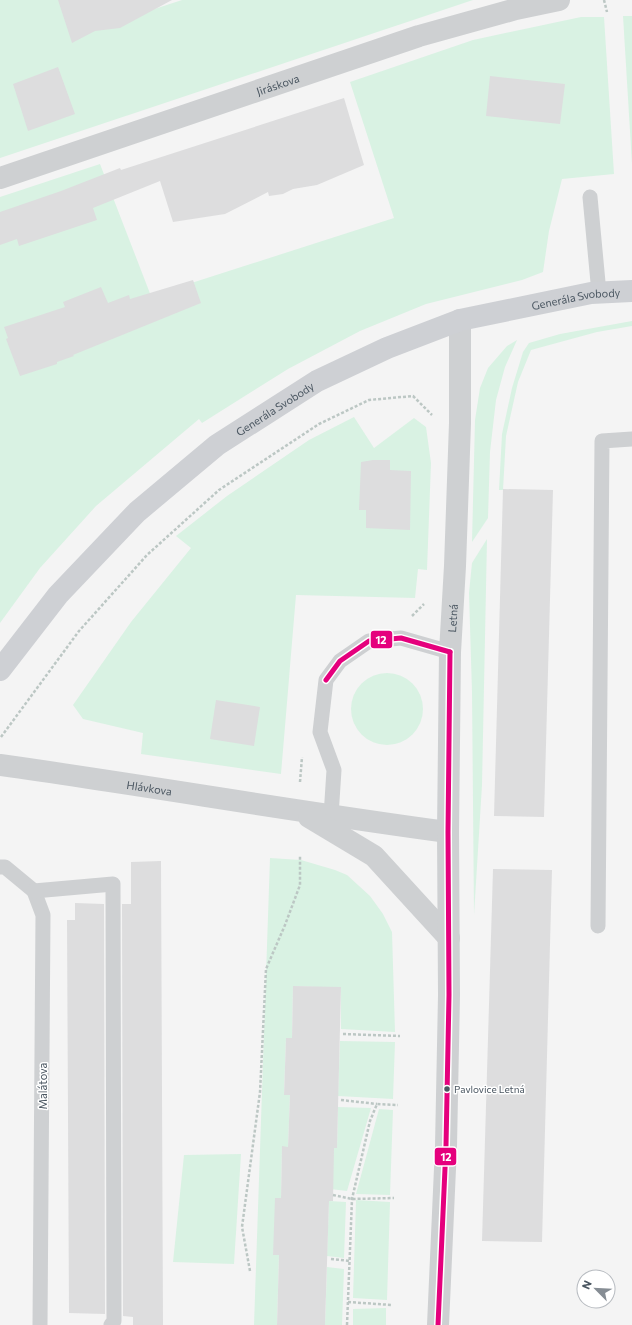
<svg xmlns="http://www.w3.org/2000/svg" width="632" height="1325" font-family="Commissioner,sans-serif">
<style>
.green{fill:#d9f2e3}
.building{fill:#ddddde}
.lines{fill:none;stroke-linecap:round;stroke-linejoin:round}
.path{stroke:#bcc7c4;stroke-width:2.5;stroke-dasharray:3 2;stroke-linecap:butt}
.service{stroke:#ced0d2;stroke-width:15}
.minor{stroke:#ced0d2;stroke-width:22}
.tertiary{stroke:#ced0d2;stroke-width:22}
.secondary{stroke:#ced0d4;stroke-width:22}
.bus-1-casing{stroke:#fff;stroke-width:8}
.bus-1{stroke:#e5007d;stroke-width:5}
.bus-dot{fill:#4a5661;stroke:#fff;stroke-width:1.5}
.labels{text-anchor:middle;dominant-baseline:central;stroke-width:3;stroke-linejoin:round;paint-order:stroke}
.bus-label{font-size:10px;fill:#4a5661;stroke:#fff;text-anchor:start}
.street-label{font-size:11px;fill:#4a5661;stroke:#fff}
.line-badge{stroke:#fff;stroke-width:1.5}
.badge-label{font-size:11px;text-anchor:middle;font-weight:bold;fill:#fff}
</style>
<rect width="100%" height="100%" fill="#f4f4f4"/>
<g class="green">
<polygon points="0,0 59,0 72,36 182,0 473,0 0,158"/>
<polygon points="623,16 632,16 632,164"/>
<polygon points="581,17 604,17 614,174 562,179 549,231 543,272 522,280 426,304 360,331 288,369 202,423 199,419 96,506 40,568 0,623 0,197 100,164 151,296 394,218 350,82 473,40"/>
<polygon points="632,321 632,326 597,332 531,350 518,382 506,436 503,490 499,490 502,434 512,388 523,352 529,343 560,334"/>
<polygon points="517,340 505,367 496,400 490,452 488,518 472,542 475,420 480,388 488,368 507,346"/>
<polygon points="354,417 374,448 414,418 426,427 431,463 427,570 418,569 415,598 296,595 281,774 141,754 143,733 83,719 73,705 131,622 191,548 176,536 227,496 309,440"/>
<polygon points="487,539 482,785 474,915 472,692 469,593 472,563"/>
<circle cx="387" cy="709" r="36"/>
<polygon points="270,858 301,860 335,870 347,875 370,896 383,914 392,932 395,1032 341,1029 341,988 293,986 292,1038 286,1038 284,1094 290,1095 288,1147 282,1147 281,1198 273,1255 279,1255 277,1325 254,1325"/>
<polygon points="340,1041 395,1042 393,1099 338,1096"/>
<polygon points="338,1107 371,1108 347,1191 330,1189 331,1148 337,1148"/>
<polygon points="379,1109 393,1110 390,1195 356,1194"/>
<polygon points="241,1154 234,1264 173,1262 184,1155"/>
<polygon points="356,1200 390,1202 387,1300 353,1298"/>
<polygon points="329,1201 346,1202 344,1258 327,1256"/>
<polygon points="327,1267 344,1269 342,1325 325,1325"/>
<polygon points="386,1308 386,1325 353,1325 353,1309"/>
</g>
<g class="building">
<polygon points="58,0 172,0 120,28 95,31 72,43"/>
<polygon points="58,67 75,114 28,131 13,84"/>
<polygon points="490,76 565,84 560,124 486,116"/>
<polygon points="344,98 364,165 317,185 293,189 283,194 269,196 268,192 225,214 173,222 160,181 93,208 97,220 19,246 17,239 0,245 0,212 61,191 120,168 121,170"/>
<polygon points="193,280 201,303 73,355 74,356 57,362 57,364 20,376 6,339 8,338 4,327 65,307 63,302 101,287 108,303 129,295 130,299"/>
<polygon points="373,460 390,460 390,470 411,471 410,530 366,528 366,510 359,510 361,462"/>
<polygon points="503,489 553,490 544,817 494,816"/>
<polygon points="216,700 260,707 254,746 210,739"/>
<polygon points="161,861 163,1325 133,1325 133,1317 123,1316 122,904 131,904 131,862"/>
<polygon points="493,869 552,870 542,1242 482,1241"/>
<polygon points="75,903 104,904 105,1314 69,1313 67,920 75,920"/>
<polygon points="293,986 341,987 337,1148 334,1148 333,1201 329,1201 325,1325 277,1325 279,1255 273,1255 275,1198 281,1198 282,1146 288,1147 290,1095 284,1095 286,1038 292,1038"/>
</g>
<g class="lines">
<g class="path">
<polyline points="604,0 607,12"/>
<polyline points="412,616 424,604"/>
<polyline points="1,737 79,631 147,555 219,490 319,424 369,400 413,396 432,415"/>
<polyline points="300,782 302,757"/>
<polyline points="343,1034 400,1036"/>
<polyline points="341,1100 377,1104"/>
<polyline points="333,1195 352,1199 394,1198"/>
<polyline points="331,1259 350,1261"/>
<polyline points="250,1271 242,1227 260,1092 266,969 285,925 300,885 300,855"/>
<polyline points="348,1302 392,1305"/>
<polyline points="347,1325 352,1199 370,1121 377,1104 398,1105"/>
</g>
<g class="service">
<polyline points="590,197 599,293"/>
<polyline points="331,816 334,770 320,732 326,680 340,661 369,641 401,638 450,652"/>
<polyline points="0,867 5,867 34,891 43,915 40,1325"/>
<polyline points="34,891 113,884 114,1321 111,1325"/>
<polyline points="598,926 602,441 632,439"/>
</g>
<g class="minor">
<path id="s1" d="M0 178 419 36 516 9 559 0"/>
<path id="s2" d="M0 765C150 786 298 812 448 832"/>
<polyline points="309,817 374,856 449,938"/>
</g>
<path class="tertiary" id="s3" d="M438 1325 446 1146 449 995 448 832 450 652 455 566 460 423V320"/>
<path class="secondary" id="s4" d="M0 670 58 595 137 512 217 445 317 381 387 348 460 320 591 293 632 291"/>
<g class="bus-1-casing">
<g id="bus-1">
<polyline points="326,680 340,661 369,641 401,638 450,652"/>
<polyline points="438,1325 446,1146 449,995 448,832 450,652"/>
</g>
</g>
<use href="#bus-1" class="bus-1"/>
</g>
<circle class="bus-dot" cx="447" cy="1089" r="3.5"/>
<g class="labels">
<g class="bus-label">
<text x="454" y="1089">Pavlovice Letná</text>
</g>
<g class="street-label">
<text stroke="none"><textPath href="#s1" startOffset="293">Jiráskova</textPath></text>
<text stroke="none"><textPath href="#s4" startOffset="706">Generála Svobody</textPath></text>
<text stroke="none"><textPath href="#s4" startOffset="382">Generála Svobody</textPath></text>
<text stroke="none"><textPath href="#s3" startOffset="707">Letná</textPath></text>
<text stroke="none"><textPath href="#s2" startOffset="151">Hlávkova</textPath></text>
<text transform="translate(42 1086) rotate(-90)">Malátova</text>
</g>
</g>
<g class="line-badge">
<rect x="370" y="630" width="23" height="19" rx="4" fill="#e5007d"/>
<rect x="434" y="1147" width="23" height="19" rx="4" fill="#e5007d"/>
</g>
<g class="badge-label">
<text x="381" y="644">12</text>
<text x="446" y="1161">12</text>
</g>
<g transform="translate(596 1289) rotate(294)"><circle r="19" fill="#ffffff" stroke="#b7bbc0"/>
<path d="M0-3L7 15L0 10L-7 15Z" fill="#868d94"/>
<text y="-6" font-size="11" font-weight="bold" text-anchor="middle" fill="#4a5661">N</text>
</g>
</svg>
